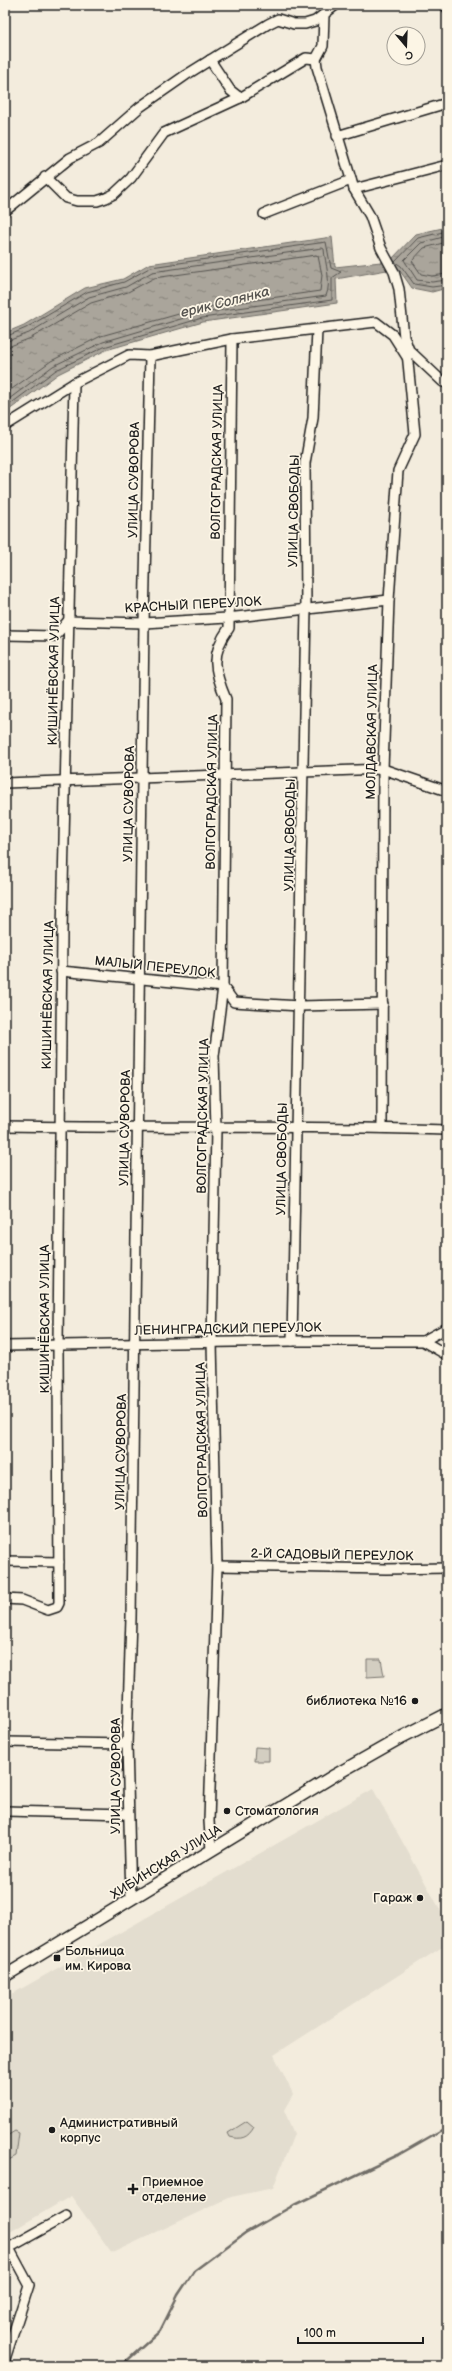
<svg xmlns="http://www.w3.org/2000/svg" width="452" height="2371" font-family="'Balsamiq Sans',sans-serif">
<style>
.built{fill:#e3ddcf}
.park{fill:#d3cec1;stroke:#78756e}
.water{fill:url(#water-ripples);stroke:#716e68}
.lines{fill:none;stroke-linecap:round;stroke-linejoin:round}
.shore{stroke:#55534f;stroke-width:1}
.stream{stroke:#716e68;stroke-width:2.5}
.minor-casing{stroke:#1c1c1c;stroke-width:12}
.tertiary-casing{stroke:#1c1c1c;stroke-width:14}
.minor{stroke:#fcf5e5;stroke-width:9}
.tertiary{stroke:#fcf5e5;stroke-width:11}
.poi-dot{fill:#1c1c1c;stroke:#fcf5e5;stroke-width:1.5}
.labels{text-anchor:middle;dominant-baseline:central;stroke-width:3.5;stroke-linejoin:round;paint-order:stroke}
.street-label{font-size:13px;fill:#1c1c1c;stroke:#fcf5e5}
.poi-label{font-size:13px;fill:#1c1c1c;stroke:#fcf5e5;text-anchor:start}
.water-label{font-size:14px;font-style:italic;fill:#55534f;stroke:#fcf5e5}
</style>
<defs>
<pattern id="water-ripples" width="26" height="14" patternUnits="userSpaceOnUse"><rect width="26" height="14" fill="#aaa59b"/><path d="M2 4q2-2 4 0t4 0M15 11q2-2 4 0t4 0" fill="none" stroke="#8a867e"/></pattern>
</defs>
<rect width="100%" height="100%" fill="#f3ecdd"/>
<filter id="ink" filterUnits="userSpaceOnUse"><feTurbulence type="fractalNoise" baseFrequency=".025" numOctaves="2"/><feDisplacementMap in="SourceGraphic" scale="8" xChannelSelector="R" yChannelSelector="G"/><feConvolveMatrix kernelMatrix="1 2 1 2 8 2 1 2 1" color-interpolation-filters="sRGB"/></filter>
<g filter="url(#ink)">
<polygon class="built" points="373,1789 442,1913 447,1933 447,1944 274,2055 293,2094 284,2110 294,2134 273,2188 231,2197 112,2253 71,2196 5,2235 5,1998"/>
<g class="park">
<polygon points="367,1659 381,1659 384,1676 367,1677"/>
<polygon points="255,1747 269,1748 269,1761 254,1761"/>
<path d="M247 2121 254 2127C248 2138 241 2140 230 2137L228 2133Z"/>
<polygon points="15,2131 19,2133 16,2156 5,2162 5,2137"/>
</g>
<polygon class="water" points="447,227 447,288 432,292 412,288 398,268 336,279 337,303 203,322 106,350 58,374 5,413 5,333 24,325 85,288 123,279 149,264 332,237 335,267 390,261 416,234"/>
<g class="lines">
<g class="shore">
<polyline points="447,231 418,238 395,262 401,266 414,284 432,287 447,285"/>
<polyline points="447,236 421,243 404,260 417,280 432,282 447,280"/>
<polyline points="447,242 424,248 412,261 421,274 432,276 447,274"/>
<polyline points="5,337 26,328 87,292 124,282 151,267 326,242 331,268 341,272 332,278 332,300 202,318 104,347 56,370 5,408"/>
<path d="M5 342 29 333 89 297 126 287 152 272 322 248 324 249C325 264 332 282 326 296L201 313 103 342 53 366 5 402"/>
<polyline points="5,348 31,338 91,303 128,292 154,278 316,255 318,256 322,275 320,291 200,308 101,336 51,361 5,394"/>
</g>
<polyline class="stream" points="121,2366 160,2331 178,2295 194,2271 245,2233 294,2205 398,2155 447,2127"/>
<g class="minor-casing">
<g id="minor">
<polyline points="445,5 447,8"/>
<polyline points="324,15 323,46 316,59 317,67 354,189 370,216 381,248 394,272 399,289 404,337 409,350 443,382 447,382"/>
<polyline points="210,60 230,90 240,98"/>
<polyline points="337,136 447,103"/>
<polyline points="45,177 66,198 77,201 97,201 106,198 114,194 131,178 164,133 240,98 306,58 316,59"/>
<polyline points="354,189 447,165"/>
<polyline points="5,211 70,158 99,143 140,107 186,75 268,24 278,19 294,24 305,24 315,21 336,5"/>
<polyline points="264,214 351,180"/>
<polyline points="5,426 74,383 129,355 150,356 232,339 376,322 393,335 407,357"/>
<polyline points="5,635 55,636 68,621 144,623 227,618 389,600"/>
<polyline points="5,783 383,769 447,791"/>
<polyline points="61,971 223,987 234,1002 300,1006 383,1004"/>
<path d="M5 1126C152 1129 300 1125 447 1130"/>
<polyline points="382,1128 383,769 389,600 398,471 415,434 406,342"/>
<polyline points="292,1341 306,609 305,463 313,418 317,330"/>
<polyline points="423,1341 447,1328"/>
<polyline points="5,1346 292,1341 423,1341 447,1355"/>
<polyline points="5,1561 59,1562"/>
<polyline points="217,1566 386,1569 447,1568"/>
<polyline points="5,1599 22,1600 48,1610 57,1607 59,1603 58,1345 62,932 74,383"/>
<polyline points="5,1742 127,1744"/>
<polyline points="5,1811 128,1814"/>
<path d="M211 1851 209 1821 217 1566 212 1342 216 1129 214 1056 223 987 226 699C214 671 210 654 229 628L232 339"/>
<polyline points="131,1900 127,1744 131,1618 144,623 150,356"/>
<polyline points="5,2250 66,2216"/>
<polyline points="5,2359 29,2285 9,2248"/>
</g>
</g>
<g class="tertiary-casing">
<polyline id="tertiary" points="5,1976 335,1775 402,1737 447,1714"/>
</g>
<use href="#minor" class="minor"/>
<use href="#tertiary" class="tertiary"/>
</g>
</g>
<g class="poi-dot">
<circle cx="415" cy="1701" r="4"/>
<circle cx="227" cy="1811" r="4"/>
<circle cx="420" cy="1898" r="4"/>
<rect x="53" y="1954" width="8" height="8" rx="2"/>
<circle cx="52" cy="2130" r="4"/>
<path d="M131 2183h4v4h4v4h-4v4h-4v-4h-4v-4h4z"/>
</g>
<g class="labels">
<g class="street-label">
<text transform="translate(217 462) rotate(-89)">ВОЛГОГРАДСКАЯ УЛИЦА</text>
<text transform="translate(134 480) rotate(-89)">УЛИЦА СУВОРОВА</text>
<text transform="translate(294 511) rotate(-89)">УЛИЦА СВОБОДЫ</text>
<text transform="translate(193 605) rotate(-3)">КРАСНЫЙ ПЕРЕУЛОК</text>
<text transform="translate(54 671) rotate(-89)">КИШИНЁВСКАЯ УЛИЦА</text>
<text transform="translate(372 732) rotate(-89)">МОЛДАВСКАЯ УЛИЦА</text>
<text transform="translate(212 792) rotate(-89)">ВОЛГОГРАДСКАЯ УЛИЦА</text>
<text transform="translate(129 804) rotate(-89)">УЛИЦА СУВОРОВА</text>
<text transform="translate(290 835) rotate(-89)">УЛИЦА СВОБОДЫ</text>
<text transform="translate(155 967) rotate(6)">МАЛЫЙ ПЕРЕУЛОК</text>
<text transform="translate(48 995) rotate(-89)">КИШИНЁВСКАЯ УЛИЦА</text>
<text transform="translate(203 1116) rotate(-89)">ВОЛГОГРАДСКАЯ УЛИЦА</text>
<text transform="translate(125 1128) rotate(-89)">УЛИЦА СУВОРОВА</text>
<text transform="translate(282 1159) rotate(-89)">УЛИЦА СВОБОДЫ</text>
<text transform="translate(45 1319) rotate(-90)">КИШИНЁВСКАЯ УЛИЦА</text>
<text transform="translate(228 1329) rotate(-1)">ЛЕНИНГРАДСКИЙ ПЕРЕУЛОК</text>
<text transform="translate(202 1440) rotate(-91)">ВОЛГОГРАДСКАЯ УЛИЦА</text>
<text transform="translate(121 1452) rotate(-89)">УЛИЦА СУВОРОВА</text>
<text transform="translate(332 1555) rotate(1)">2-Й САДОВЫЙ ПЕРЕУЛОК</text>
<text transform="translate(116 1776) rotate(-90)">УЛИЦА СУВОРОВА</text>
<text transform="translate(166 1862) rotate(-32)">ХИБИНСКАЯ УЛИЦА</text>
</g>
<g class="poi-label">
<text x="407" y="1701" text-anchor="end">библиотека №16</text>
<text x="235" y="1811">Стоматология</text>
<text x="412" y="1898" text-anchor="end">Гараж</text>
<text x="65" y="1951">Больница<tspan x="65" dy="15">им. Кирова</tspan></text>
<text x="60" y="2123">Административный<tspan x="60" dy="15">корпус</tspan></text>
<text x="142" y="2182">Приемное<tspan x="142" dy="15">отделение</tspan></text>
</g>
<g class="water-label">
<text transform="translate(225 302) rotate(-14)">ерик Солянка</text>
</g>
</g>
<rect width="452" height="2371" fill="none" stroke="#fcf5e5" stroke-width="20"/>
<rect x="10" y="10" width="432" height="2351" fill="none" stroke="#1c1c1c" stroke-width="1.5" filter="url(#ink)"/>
<g transform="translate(406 46) rotate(161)"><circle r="19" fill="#fcf5e5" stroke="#a29e95"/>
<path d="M0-3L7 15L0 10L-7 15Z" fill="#1c1c1c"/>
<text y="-6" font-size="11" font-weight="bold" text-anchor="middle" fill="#1c1c1c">С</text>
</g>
<path d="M298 2337v6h125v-6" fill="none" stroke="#1c1c1c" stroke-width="2"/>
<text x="304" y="2337" font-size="12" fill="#1c1c1c" stroke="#fcf5e5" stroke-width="3" paint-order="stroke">100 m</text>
</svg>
